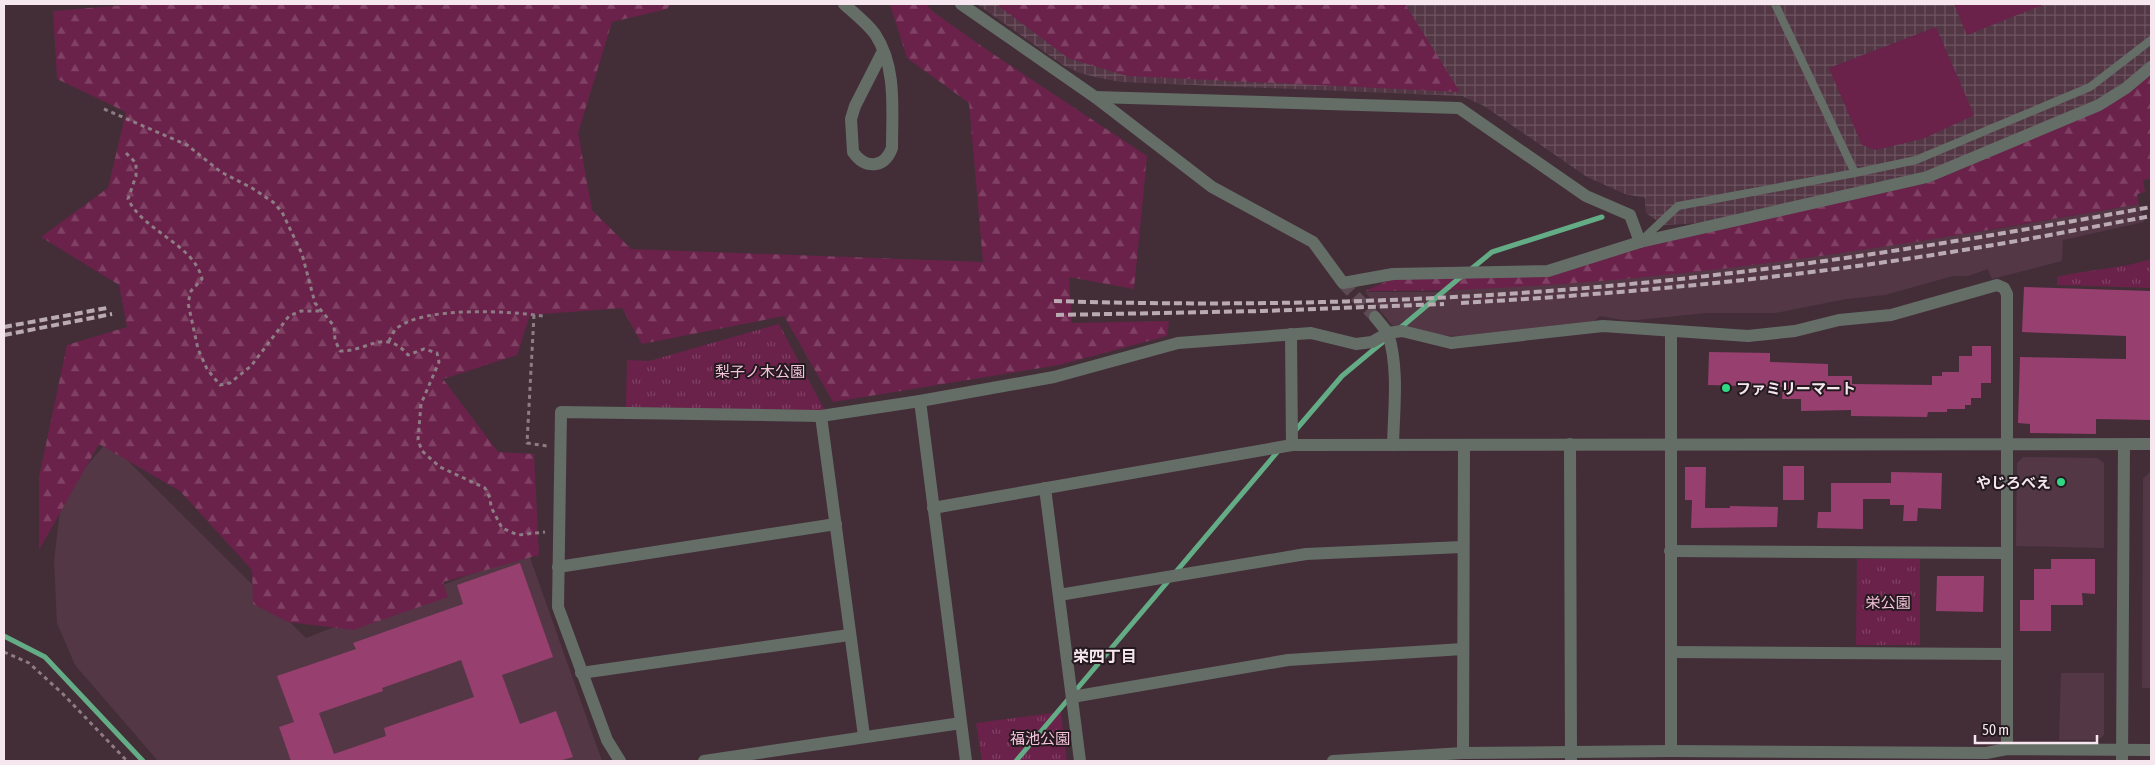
<svg xmlns="http://www.w3.org/2000/svg" width="2155" height="765" font-family="'Asap Condensed','Noto Sans JP',sans-serif">
<style>
.built{fill:#533745}
.industrial{fill:url(#industrial-grid)}
.forest{fill:url(#forest-firs)}
.park{fill:url(#park-tufts)}
.pitch{fill:#6a214a}
.lines{fill:none;stroke-linecap:round;stroke-linejoin:round}
.stream{stroke:#64ac85;stroke-width:5}
.building{fill:#973f6f;fill-rule:evenodd}
.minor-tunnel{stroke:#5e4a53;stroke-width:12;stroke-dasharray:12 6;stroke-linecap:butt}
.path{stroke:#8e7c84;stroke-width:3;stroke-dasharray:4 4;stroke-linecap:butt}
.service{stroke:#646e67;stroke-width:8}
.minor{stroke:#646e67;stroke-width:12}
.rail{stroke:#baaab1;stroke-width:4;stroke-dasharray:8 4;stroke-linecap:butt}
.poi-dot{fill:#30d883;stroke:#23191e;stroke-width:2}
.labels{text-anchor:middle;dominant-baseline:central;stroke-width:4;stroke-linejoin:round;paint-order:stroke}
.park-label{font-size:15px;fill:#f5c3da;stroke:#23191e}
.poi-label{font-size:15px;font-weight:bold;fill:#f5e7ed;stroke:#23191e;text-anchor:start}
.neighbourhood-label{font-size:16px;font-weight:bold;fill:#f5e7ed;stroke:#23191e}
</style>
<defs>
<pattern id="industrial-grid" width="8" height="8" patternUnits="userSpaceOnUse" patternTransform="scale(1.25)"><rect width="8" height="8" fill="#533745"/><path d="M0 4h8M4 0v8" fill="none" stroke="#6c5460"/></pattern>
<pattern id="forest-firs" width="22" height="20" patternUnits="userSpaceOnUse" patternTransform="scale(1.25)"><rect width="22" height="20" fill="#6a214a"/><path d="M5 1l3.5 6h-7zM16 11l3.5 6h-7z" fill="#804164"/></pattern>
<pattern id="park-tufts" width="24" height="20" patternUnits="userSpaceOnUse" patternTransform="scale(1.25)"><rect width="24" height="20" fill="#6a214a"/><path d="M3 7l-1-3M5 7V3M7 7l1-3M15 17l-1-3M17 17v-4M19 17l1-3" fill="none" stroke="#804164"/></pattern>
</defs>
<rect width="100%" height="100%" fill="#432e38"/>
<g class="built">
<polygon points="2139,204 2144,222 2063,240 2062,261 1992,279 1988,269 1968,276 1953,276 1885,295 1846,299 1775,313 1706,313 1637,320 1623,320 1600,316 1594,321 1460,336 1430,335 1392,325 1365,292 1439,292 1985,231"/>
<polygon points="108,441 306,638 528,552 602,761 158,761 75,665 57,623 54,561 62,494"/>
<polygon points="2023,457 2097,458 2104,463 2104,548 2016,546 2017,463"/>
<polygon points="2151,471 2151,688 2142,688 2143,479"/>
<polygon points="2061,673 2104,673 2104,735 2098,740 2059,740"/>
</g>
<polygon class="industrial" points="977,4 2151,4 2151,62 2105,96 1931,170 1702,223 1663,225 1646,213 1645,198 1625,194 1587,177 1484,106 1462,96 1121,82 1099,78 1080,73 1063,65"/>
<g class="forest">
<polygon points="137,4 670,4 667,9 612,22 578,133 592,210 631,249 983,262 969,103 907,58 890,4 926,4 932,11 987,50 1147,156 1134,289 1069,277 1072,323 1169,321 1167,336 1059,365 833,402 784,316 642,344 622,308 530,315 517,355 443,379 498,452 534,454 539,555 443,582 448,597 353,630 288,622 253,604 252,570 180,491 99,444 39,550 39,477 67,345 127,327 119,285 41,237 108,188 126,112 57,79 53,11"/>
<polygon points="996,4 1405,4 1460,92 1127,76 1068,58"/>
<path d="M2151 75V179L2143 180 2145 192 2137 194 2139 204C1884 249 1626 292 1365 291L1394 278 1548 276 1639 247 1931 182Z"/>
</g>
<g class="park">
<path d="M2151 259V288L2057 285V277C2089 269 2121 269 2151 259Z"/>
<polygon points="779,324 825,411 626,407 627,360 649,361"/>
<polygon points="1857,559 1920,559 1920,645 1856,645"/>
<polygon points="1061,712 1067,761 982,761 976,723"/>
</g>
<g class="pitch">
<polygon points="1954,4 2045,4 1967,35"/>
<polygon points="1936,27 1974,115 1925,138 1876,150 1862,145 1829,68"/>
</g>
<g class="lines">
<g class="stream">
<polyline points="1470,270 1492,252 1602,217"/>
<polyline points="1399,329 1463,275"/>
<polyline points="1294,432 1342,376 1384,341"/>
<polyline points="4,636 45,657 143,761"/>
<polyline points="1016,761 1279,450"/>
</g>
</g>
<g class="building">
<polygon points="2024,287 2151,291 2151,420 2096,419 2096,434 2030,433 2030,424 2018,423 2020,357 2126,359 2126,336 2022,332"/>
<polygon points="1972,346 1991,346 1991,383 1981,383 1981,398 1971,398 1971,405 1965,405 1965,409 1947,409 1947,412 1928,412 1927,417 1851,416 1851,410 1801,411 1801,399 1782,399 1783,387 1708,385 1709,352 1770,353 1770,362 1828,364 1828,376 1852,376 1852,384 1932,385 1932,376 1942,376 1942,372 1959,372 1959,356 1972,356"/>
<rect x="1783" y="466" width="21" height="34"/>
<polygon points="1685,467 1706,467 1705,508 1730,508 1730,506 1778,507 1777,527 1691,528 1692,500 1685,500"/>
<polygon points="1891,472 1942,473 1941,509 1918,508 1917,521 1903,521 1904,505 1890,505 1890,499 1863,499 1863,529 1817,528 1818,512 1831,512 1831,483 1891,483"/>
<polygon points="2051,559 2095,559 2095,594 2082,593 2083,605 2051,605 2051,631 2020,631 2020,600 2034,600 2034,569 2051,569"/>
<path d="M520 563 553 657 502 675 520 724 556 711 573 757 559 761H291L279 727 294 722 277 676 356 649 353 643 463 604 457 585ZM461 660 474 697 384 728 386 736 334 754 319 713 383 691 382 688Z"/>
<polygon points="1937,576 1984,576 1983,612 1936,611"/>
</g>
<g class="lines">
<polyline class="minor-tunnel" points="1343,283 1375,317"/>
<g class="path">
<path d="M104 109 187 145 221 172 252 188 273 202 282 212 302 254 315 303 334 326 335 340 340 351C367 352 385 327 408 355L424 349 437 353 439 362 421 404 418 440 422 451 440 467 485 488 490 498 491 507 502 528 518 535 545 532"/>
<path d="M126 153 136 163V176L128 199C144 232 194 244 202 279L191 291 188 303 198 349 207 369 220 385 230 383 251 366 289 316 301 311H321"/>
<polyline points="534,315 527,443 547,446"/>
<path d="M389 341C391 337 394 330 397 328 425 306 509 311 543 316"/>
<polyline points="4,652 29,663 63,694 127,761"/>
</g>
<g class="service">
<polyline points="1775,4 1855,173"/>
<polyline points="1642,240 1678,206 1855,173 1916,160 2090,87 2151,40"/>
</g>
<g class="minor">
<path d="M844 4C854 13 867 23 875 34 897 67 892 110 892 148 884 169 865 169 853 152L851 119 855 106 883 51"/>
<polyline points="961,4 1095,97 1212,187 1313,242 1343,283 1393,274 1548,271 1640,242 1927,177 2099,105 2126,88 2151,67"/>
<polyline points="1095,97 1459,108 1586,196 1630,215 1640,242"/>
<polyline points="1375,317 1388,333 1402,331 1451,343 1603,326 1748,336 1795,331 1839,320 1891,315 1997,285 2004,288 2007,294 2007,749"/>
<polyline points="1291,334 1292,445"/>
<path d="M920 401 1054 377 1178 343 1311 333 1356 344 1372 342 1388 333C1399 369 1394 407 1393 445"/>
<polyline points="821,416 864,736"/>
<polyline points="1570,444 1571,761"/>
<polyline points="1045,488 1080,761"/>
<polyline points="933,508 1292,445 2151,444"/>
<polyline points="1670,551 2006,553"/>
<polyline points="558,567 836,524"/>
<polyline points="1059,595 1306,554 1462,547"/>
<polyline points="1671,652 2007,654"/>
<polyline points="581,673 849,635"/>
<polyline points="1072,697 1288,660 1463,649"/>
<polyline points="1671,751 1671,331"/>
<polyline points="1463,753 1464,445"/>
<polyline points="620,761 607,740 558,607 561,412 821,416 920,401 966,761"/>
<polyline points="704,761 961,723"/>
<polyline points="1333,761 1463,753 1671,751 1986,753 2007,749 2151,750"/>
<polyline points="2122,761 2124,445"/>
</g>
<g class="rail">
<path d="M1054 301C1249 307 1447 302 1641 283 1813 266 1982 238 2151 207"/>
<path d="M1461 303C1637 293 1813 276 1987 246 2042 237 2097 226 2151 216"/>
<polyline points="1056,315 1263,311 1444,304"/>
<polyline points="4,327 107,308"/>
<polyline points="4,335 112,314"/>
</g>
</g>
<g class="poi-dot">
<circle cx="1726" cy="388" r="5"/>
<circle cx="2061" cy="482" r="5"/>
</g>
<g class="labels">
<g class="park-label">
<text x="760" y="371">梨子ノ木公園</text>
<text x="1888" y="602">栄公園</text>
<text x="1040" y="738">福池公園</text>
</g>
<g class="poi-label">
<text x="1736" y="388">ファミリーマート</text>
<text x="2051" y="482" text-anchor="end">やじろべえ</text>
</g>
<g class="neighbourhood-label">
<text x="1105" y="656">栄四丁目</text>
</g>
</g>
<rect width="2155" height="765" fill="none" stroke="#f5e7ed" stroke-width="10"/>
<path d="M1975 735v8h122v-8" fill="none" stroke="#f5e7ed" stroke-width="2.5"/>
<text x="1982" y="735" font-size="15" fill="#f5e7ed" stroke="#23191e" stroke-width="4" paint-order="stroke">50 m</text>
</svg>
